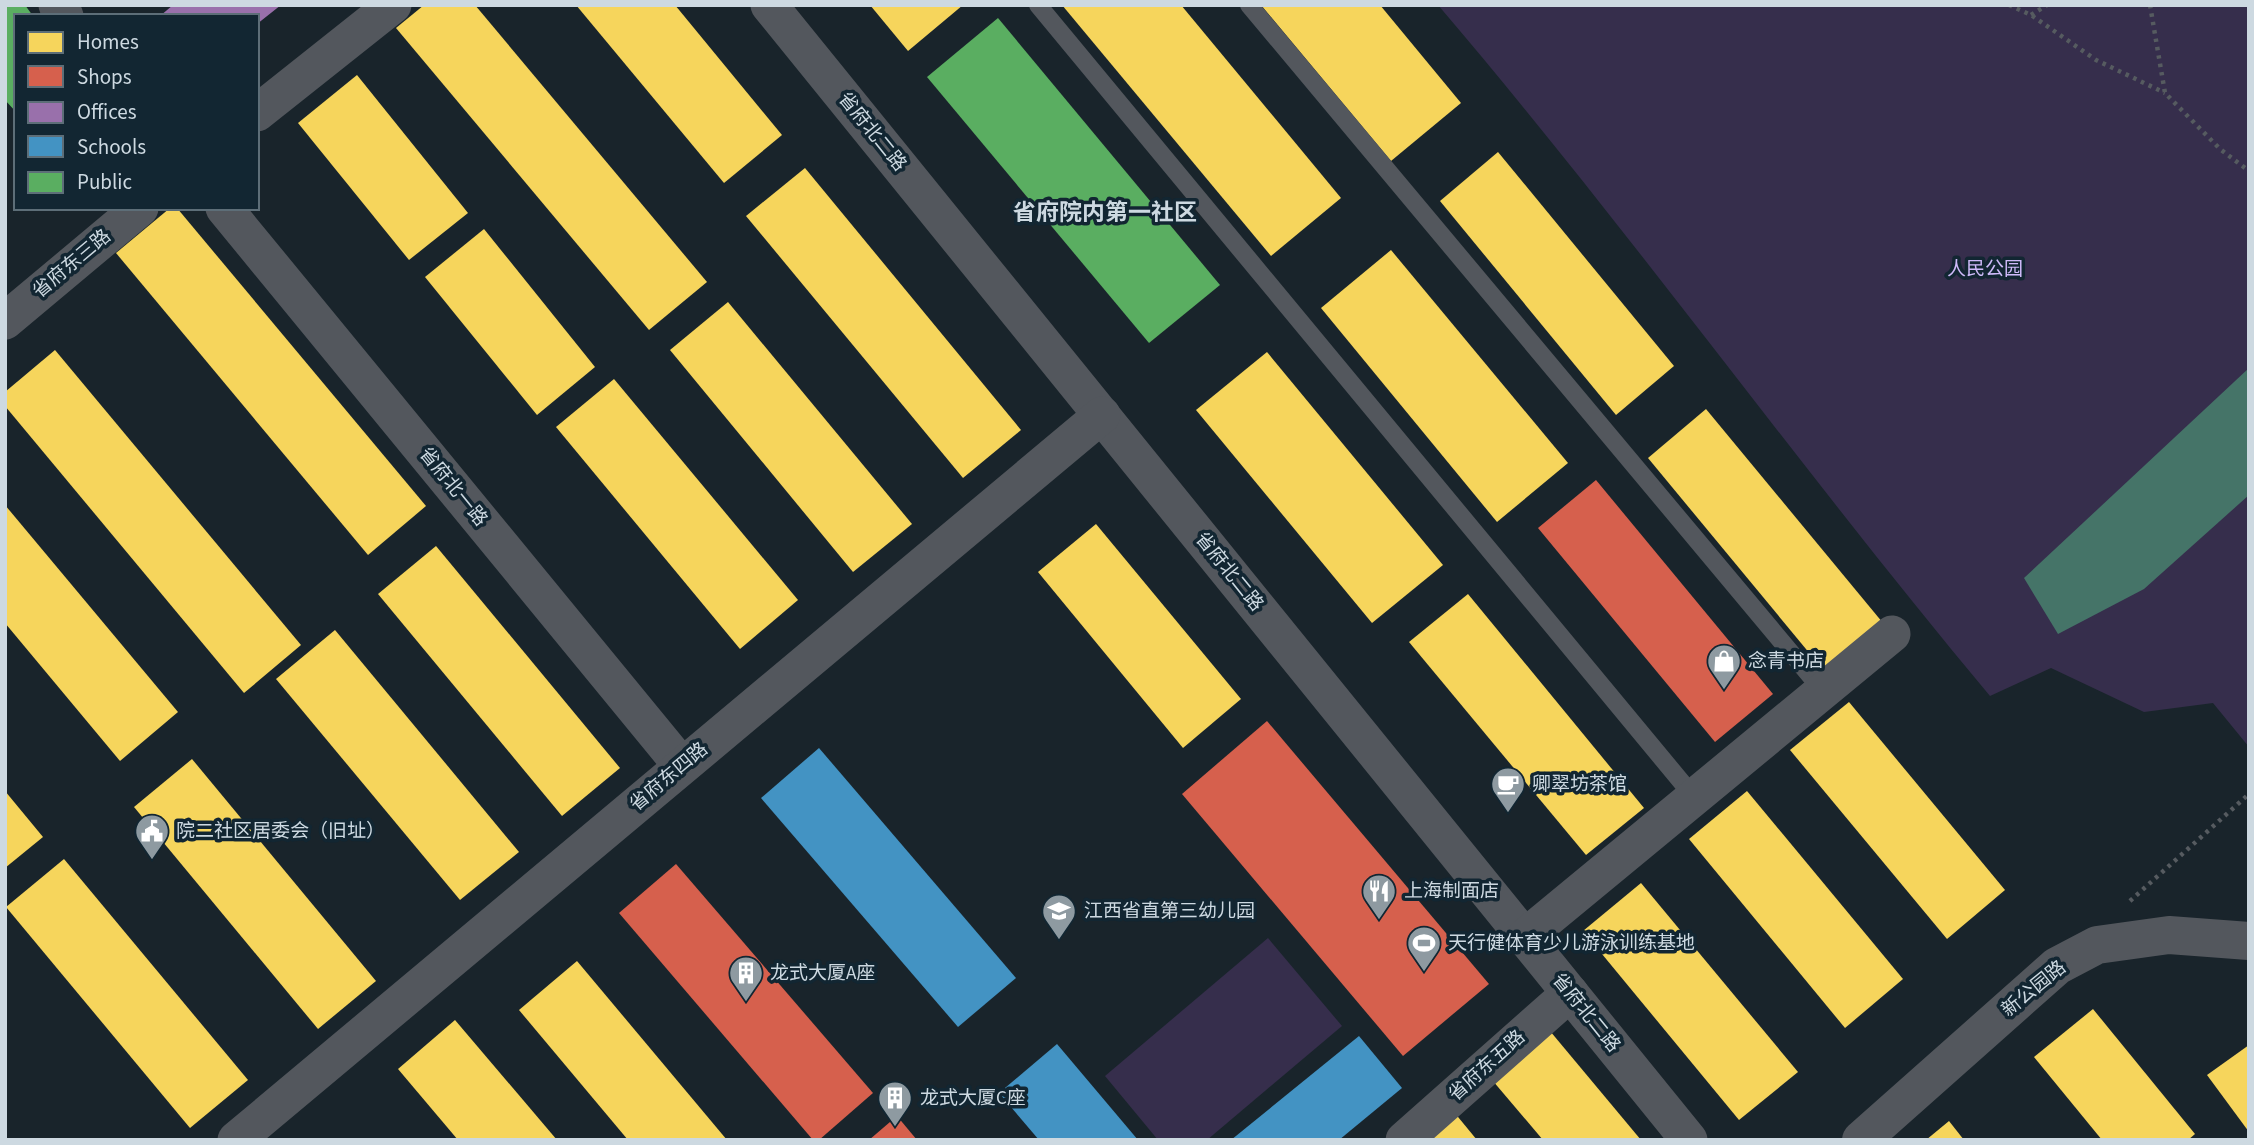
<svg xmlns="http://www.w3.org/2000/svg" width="2254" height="1145" font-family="'Source Sans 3','Noto Sans SC',sans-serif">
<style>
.green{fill:#362e4c}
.water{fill:#457468}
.homes{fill:#f6d55c}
.shops{fill:#d6604d}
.offices{fill:#9970ab}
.schools{fill:#4393c3}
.public{fill:#5aae61}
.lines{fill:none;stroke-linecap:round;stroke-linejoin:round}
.path{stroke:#565b60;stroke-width:4.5;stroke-dasharray:3.5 5;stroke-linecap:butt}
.service{stroke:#53575d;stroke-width:18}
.minor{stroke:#53575d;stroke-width:37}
.tertiary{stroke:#53575d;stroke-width:38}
.labels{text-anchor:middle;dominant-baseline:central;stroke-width:7;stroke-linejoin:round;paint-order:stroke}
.street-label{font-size:19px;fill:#cdd9e1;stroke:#122632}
.park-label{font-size:19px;fill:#cebaf9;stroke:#122632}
.poi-label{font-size:19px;fill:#cdd9e1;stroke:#122632;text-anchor:start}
.quarter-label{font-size:23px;font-weight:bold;fill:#cdd9e1;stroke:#122632}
</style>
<rect width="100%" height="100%" fill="#19242b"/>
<g class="green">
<path d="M1438 5H2249V747L2213 703 2144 712 2051 668 1990 696C1801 470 1630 230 1438 5Z"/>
<polygon points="1268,938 1342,1026 1207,1140 1158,1140 1105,1076"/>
</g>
<polygon class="water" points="2249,368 2249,495 2144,589 2058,634 2024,578"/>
<g class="homes">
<polygon points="424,5 475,5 707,282 649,330 396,28"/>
<polygon points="576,5 675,5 782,135 724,183"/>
<polygon points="870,5 963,5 908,51"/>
<polygon points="1062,5 1181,5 1341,198 1271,256"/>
<polygon points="1261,5 1380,5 1461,103 1391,161"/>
<polygon points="357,75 468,213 409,260 298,123"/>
<polygon points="1498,152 1674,366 1616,415 1440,201"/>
<polygon points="805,168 1021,430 963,478 746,216"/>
<polygon points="170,208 177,208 426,506 368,555 116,253"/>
<polygon points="484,229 595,367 537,415 425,277"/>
<polygon points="1391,250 1568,463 1497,522 1321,308"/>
<polygon points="728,302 912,524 853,572 670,350"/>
<polygon points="55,350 301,645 244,693 5,406 5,392"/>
<polygon points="1267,352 1443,565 1372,623 1196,410"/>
<polygon points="614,379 798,600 740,649 556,427"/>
<polygon points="1706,409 1883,623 1825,672 1648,458"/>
<polygon points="5,505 178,712 120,761 5,623"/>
<polygon points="1096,524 1241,699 1183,748 1038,572"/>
<polygon points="436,546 620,768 562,816 378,594"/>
<polygon points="1468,594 1644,808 1586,855 1409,642"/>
<polygon points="335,630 519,852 460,900 276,679"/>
<polygon points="1849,702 2005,890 1947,939 1790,750"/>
<polygon points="192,759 376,981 318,1029 134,807"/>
<polygon points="5,791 43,837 5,868"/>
<polygon points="1747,791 1903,979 1845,1028 1689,839"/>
<polygon points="64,859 248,1080 190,1128 6,907"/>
<polygon points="1641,883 1798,1072 1739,1120 1583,931"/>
<polygon points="577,961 727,1140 628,1140 519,1010"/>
<polygon points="2093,1009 2195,1134 2188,1140 2102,1140 2034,1057"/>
<polygon points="455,1020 557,1140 458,1140 398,1069"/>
<polygon points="1545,1025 1641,1140 1543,1140 1487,1074"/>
<polygon points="2249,1045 2249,1132 2207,1075"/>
<polygon points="1449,1106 1477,1140 1408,1140"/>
<polygon points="1949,1121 1964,1140 1926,1140"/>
</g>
<g class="shops">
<polygon points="1596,480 1773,694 1715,742 1538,528"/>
<polygon points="1267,721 1489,984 1403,1056 1182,794"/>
<polygon points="676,864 873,1093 819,1140 813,1140 619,913"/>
<polygon points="897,1116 917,1140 869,1140"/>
</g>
<polygon class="offices" points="173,5 281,5 257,24 257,16 160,16"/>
<g class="schools">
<polygon points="819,748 1016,978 958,1027 761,798"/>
<polygon points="1359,1036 1402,1088 1339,1140 1231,1140"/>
<polygon points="1057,1044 1138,1140 1039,1140 999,1093"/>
</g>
<g class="public">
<polygon points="5,5 25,5 33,16 16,16 16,112 5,100"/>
<polygon points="998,18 1220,285 1149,343 927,77"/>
</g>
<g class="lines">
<g class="path">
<polyline points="2009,5 2031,15 2096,60 2165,93"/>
<polyline points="2150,5 2165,93 2220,149 2249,171"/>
<polyline points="2031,15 2047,5"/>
<polyline points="2130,901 2249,794"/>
</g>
<g class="service">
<polyline points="1038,5 1694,797"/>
<polyline points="1249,5 1823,691"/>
</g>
<g class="minor">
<polyline points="57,5 65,16"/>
<polyline points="769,5 1689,1140"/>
<polyline points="257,113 393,5"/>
<polyline points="224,208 682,766"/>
<polyline points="5,321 140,208"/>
<polyline points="1525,937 1892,634"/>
<polyline points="236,1140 1102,415"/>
<polyline points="1404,1140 1570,993"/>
</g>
<polyline class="tertiary" points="1861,1140 2057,966 2097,945 2169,935 2249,941"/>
</g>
<defs>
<g id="shop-pin" transform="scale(1.75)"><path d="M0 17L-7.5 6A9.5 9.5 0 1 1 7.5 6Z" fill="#8e9aa1" stroke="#122632"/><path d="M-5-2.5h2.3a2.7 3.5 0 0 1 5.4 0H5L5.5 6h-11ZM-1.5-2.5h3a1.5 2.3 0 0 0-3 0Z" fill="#fff"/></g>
<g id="cafe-pin" transform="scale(1.75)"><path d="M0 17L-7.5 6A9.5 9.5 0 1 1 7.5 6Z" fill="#8e9aa1" stroke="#122632"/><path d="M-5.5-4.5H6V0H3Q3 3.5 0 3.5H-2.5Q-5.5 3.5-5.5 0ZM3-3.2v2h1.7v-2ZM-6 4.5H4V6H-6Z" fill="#fff"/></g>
<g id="civic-pin" transform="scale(1.75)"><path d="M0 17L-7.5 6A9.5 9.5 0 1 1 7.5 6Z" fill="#8e9aa1" stroke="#122632"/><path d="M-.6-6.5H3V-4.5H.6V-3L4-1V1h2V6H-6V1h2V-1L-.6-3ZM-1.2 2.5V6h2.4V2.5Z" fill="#fff"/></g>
<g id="restaurant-pin" transform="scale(1.75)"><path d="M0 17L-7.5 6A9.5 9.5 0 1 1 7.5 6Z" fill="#8e9aa1" stroke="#122632"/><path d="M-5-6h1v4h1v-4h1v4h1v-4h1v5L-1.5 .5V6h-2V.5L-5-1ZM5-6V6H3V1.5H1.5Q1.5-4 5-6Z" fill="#fff"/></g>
<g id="school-pin" transform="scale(1.75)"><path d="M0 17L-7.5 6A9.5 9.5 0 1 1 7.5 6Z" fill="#8e9aa1" stroke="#122632"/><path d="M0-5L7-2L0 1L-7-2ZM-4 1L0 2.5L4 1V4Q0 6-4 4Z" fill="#fff"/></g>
<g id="stadium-pin" transform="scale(1.75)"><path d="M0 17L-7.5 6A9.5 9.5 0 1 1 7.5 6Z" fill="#8e9aa1" stroke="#122632"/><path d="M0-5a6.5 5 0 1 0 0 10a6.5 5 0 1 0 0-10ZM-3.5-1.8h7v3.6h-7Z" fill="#fff"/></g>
<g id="building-pin" transform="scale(1.75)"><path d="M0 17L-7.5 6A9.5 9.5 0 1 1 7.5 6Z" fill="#8e9aa1" stroke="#122632"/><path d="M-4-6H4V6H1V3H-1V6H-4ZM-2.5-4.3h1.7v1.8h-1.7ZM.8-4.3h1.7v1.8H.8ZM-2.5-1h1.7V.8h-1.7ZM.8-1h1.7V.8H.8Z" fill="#fff"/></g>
</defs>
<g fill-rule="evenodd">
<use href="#shop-pin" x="1724" y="661"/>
<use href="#cafe-pin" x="1508" y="784"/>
<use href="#civic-pin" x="152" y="831"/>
<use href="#restaurant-pin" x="1379" y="891"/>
<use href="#school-pin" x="1059" y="911"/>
<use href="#stadium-pin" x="1424" y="943"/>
<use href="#building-pin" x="746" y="973"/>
<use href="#building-pin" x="895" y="1098"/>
</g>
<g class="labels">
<g class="street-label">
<text transform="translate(872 132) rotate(51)">省府北二路</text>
<text transform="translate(72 264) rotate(-40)">省府东三路</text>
<text transform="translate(453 487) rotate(51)">省府北一路</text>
<text transform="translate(1229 572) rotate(51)">省府北二路</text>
<text transform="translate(669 777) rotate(-40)">省府东四路</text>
<text transform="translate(2034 989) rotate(-39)">新公园路</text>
<text transform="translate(1586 1013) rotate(51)">省府北二路</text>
<text transform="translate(1487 1066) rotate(-42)">省府东五路</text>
</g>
<g class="park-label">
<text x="1985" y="269">人民公园</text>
</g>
<g class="poi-label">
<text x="1748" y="661">念青书店</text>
<text x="1532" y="784">卿翠坊茶馆</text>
<text x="176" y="831">院二社区居委会（旧址）</text>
<text x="1404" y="891">上海制面店</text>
<text x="1084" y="911">江西省直第三幼儿园</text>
<text x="1448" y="943">天行健体育少儿游泳训练基地</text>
<text x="770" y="973">龙式大厦A座</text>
<text x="920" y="1098">龙式大厦C座</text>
</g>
<g class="quarter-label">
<text x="1105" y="212">省府院内第一社区</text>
</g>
</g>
<rect width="2254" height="1145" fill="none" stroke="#cdd9e1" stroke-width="14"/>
<rect x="14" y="14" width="245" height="196" fill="#122632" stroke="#5d6e78" stroke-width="2"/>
<rect x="28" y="32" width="35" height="21" fill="#f6d55c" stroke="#5d6e78" stroke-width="2"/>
<text x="77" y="49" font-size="21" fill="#cdd9e1">Homes</text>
<rect x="28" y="66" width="35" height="21" fill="#d6604d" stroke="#5d6e78" stroke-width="2"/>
<text x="77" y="84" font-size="21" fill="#cdd9e1">Shops</text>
<rect x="28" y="102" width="35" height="21" fill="#9970ab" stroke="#5d6e78" stroke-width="2"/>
<text x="77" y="119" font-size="21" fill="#cdd9e1">Offices</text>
<rect x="28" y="136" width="35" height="21" fill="#4393c3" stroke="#5d6e78" stroke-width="2"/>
<text x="77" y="154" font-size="21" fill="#cdd9e1">Schools</text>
<rect x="28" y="172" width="35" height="21" fill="#5aae61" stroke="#5d6e78" stroke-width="2"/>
<text x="77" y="189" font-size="21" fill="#cdd9e1">Public</text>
</svg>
